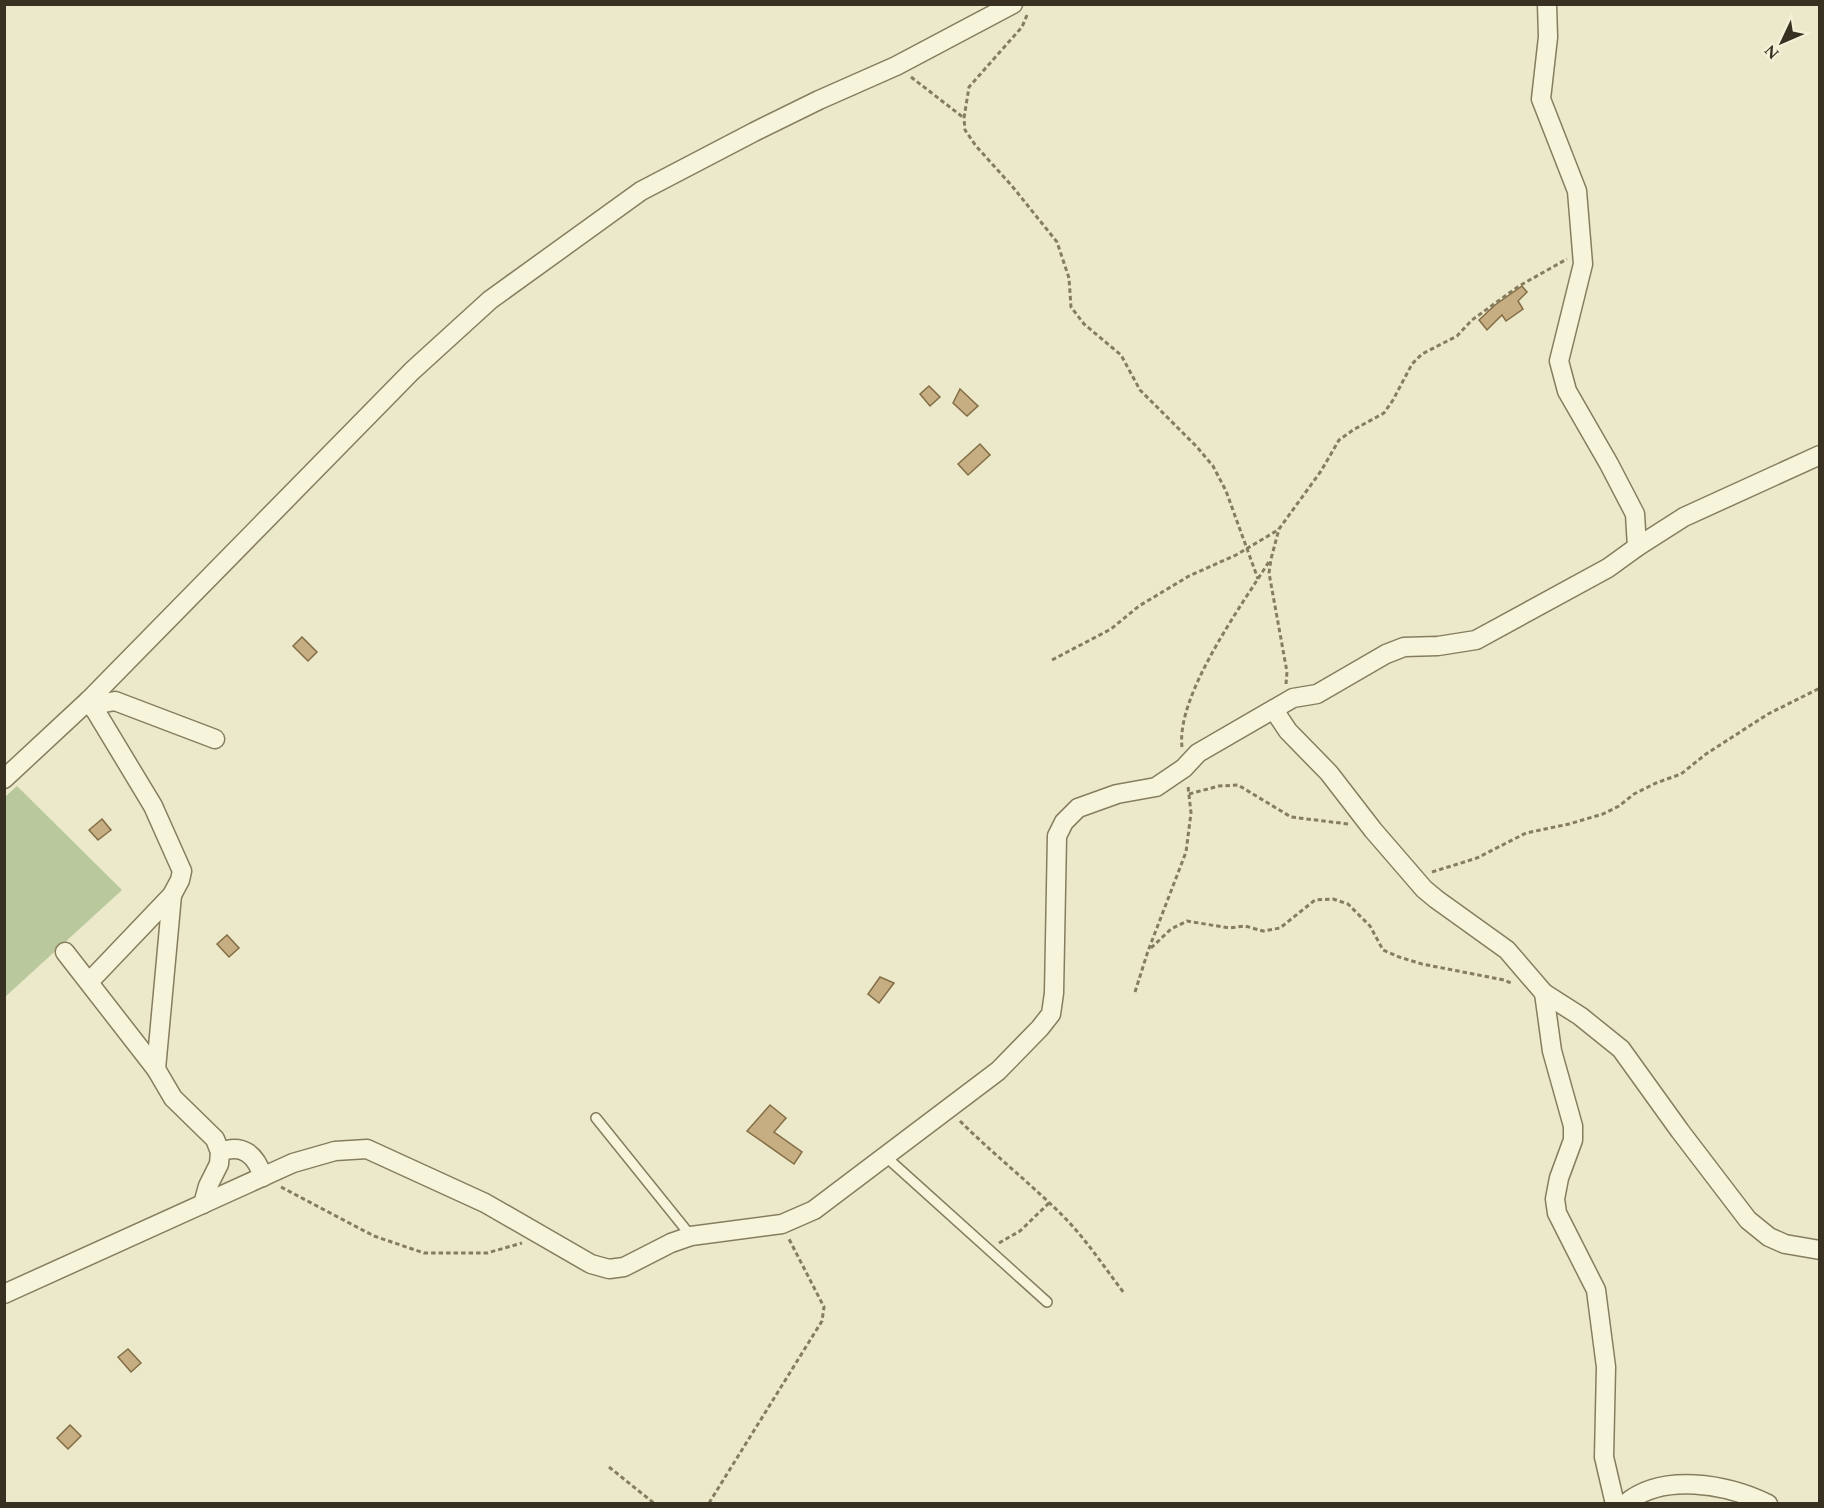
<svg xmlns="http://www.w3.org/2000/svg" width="1824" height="1508" font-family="Spectral,serif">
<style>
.green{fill:#b9c99d}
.building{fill:#c6ae82;stroke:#836d46;stroke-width:1.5}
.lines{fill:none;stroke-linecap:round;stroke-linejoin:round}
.service-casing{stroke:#867d5f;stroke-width:12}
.minor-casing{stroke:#867d5f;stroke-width:21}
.path{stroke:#867d5f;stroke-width:3;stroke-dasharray:4.5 3;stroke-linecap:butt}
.service{stroke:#f6f5db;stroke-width:9}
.minor{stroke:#f6f5db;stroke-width:18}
</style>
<rect width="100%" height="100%" fill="#ebe9c9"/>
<polygon class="green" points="17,786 122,890 5,997 5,797"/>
<g class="building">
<polygon points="1522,286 1527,292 1518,301 1523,309 1506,321 1502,315 1487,330 1479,320 1495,305"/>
<polygon points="929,386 940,397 930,406 920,394"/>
<polygon points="960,389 978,406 967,416 953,403"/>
<polygon points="980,444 990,455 968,475 958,464"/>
<polygon points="302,637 317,652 308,661 293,646"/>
<polygon points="102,819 111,830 98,840 89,830"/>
<polygon points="227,935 239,948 229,957 217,944"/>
<polygon points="880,977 894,983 879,1003 868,994"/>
<polygon points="770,1105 786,1118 774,1132 802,1152 794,1164 747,1131"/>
<polygon points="128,1349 141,1363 131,1372 118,1357"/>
<polygon points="70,1425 81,1436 68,1449 57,1438"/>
</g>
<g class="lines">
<g class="service-casing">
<g id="service">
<polyline points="596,1118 691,1236"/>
<polyline points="885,1156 1047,1302"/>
</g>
</g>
<g class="minor-casing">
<g id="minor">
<polyline points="1547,4 1548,37 1541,99 1577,191 1583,264 1559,361 1567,391 1609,464 1635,514 1637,547"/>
<polyline points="89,700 153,806 182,871 180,880 172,895 89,982"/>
<polyline points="93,708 104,703 115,701 215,739"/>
<polyline points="1274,710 1288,731 1329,773 1373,830 1424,889 1436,899 1507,950 1544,993 1580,1016 1621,1049 1680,1131 1748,1220 1769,1237 1785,1244 1820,1250"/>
<polyline points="4,779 89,700 412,371 490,300 641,191 754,132 819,100 896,66 1013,4"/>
<polyline points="65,952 156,1069 173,1098 215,1139 220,1152 219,1164 208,1186 203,1204"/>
<polyline points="1544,993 1552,1051 1573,1126 1573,1140 1559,1178 1555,1199 1557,1213 1596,1290 1606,1367 1604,1457 1615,1504"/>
<polyline points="156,1069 172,895"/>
<path d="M220 1152C243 1143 256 1155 263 1177"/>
<polyline points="4,1294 293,1163 335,1151 367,1149 485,1203 591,1264 609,1269 624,1267 671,1243 691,1236 782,1224 814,1210 998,1071 1040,1028 1051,1014 1054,993 1057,836 1064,822 1078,808 1117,794 1156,787 1184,768 1198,753 1293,698 1317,694 1386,654 1404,647 1438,646 1476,640 1608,568 1637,547 1684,517 1820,455"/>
<path d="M1625 1504C1662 1472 1727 1484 1768 1504"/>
</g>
</g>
<g class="path">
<polyline points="1027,15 1022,27 969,87 964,118 965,130 976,146 1012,186 1057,242 1069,278 1071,307 1084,324 1121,355 1140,390 1197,447 1213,466 1226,491 1258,579"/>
<polyline points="911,77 964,118"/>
<polyline points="1052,660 1111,629 1139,606 1189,576 1236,555 1278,530"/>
<polyline points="1286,684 1287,672 1269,573 1271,559 1279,529 1321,471 1339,440 1353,430 1384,413 1393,400 1412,364 1422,354 1457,336 1472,320 1519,286 1567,259"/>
<path d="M1182 747C1176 695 1242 605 1270 560"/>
<polyline points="1189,794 1219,786 1238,785 1291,817 1348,824"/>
<polyline points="1432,872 1477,858 1526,833 1569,824 1603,814 1619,806 1634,794 1656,783 1681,774 1706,754 1768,714 1820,688"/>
<polyline points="1151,948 1171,929 1187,921 1229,928 1245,926 1263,931 1280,928 1315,900 1333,899 1348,904 1370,926 1383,950 1399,957 1422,964 1504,980 1513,984"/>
<polyline points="1135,992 1148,951 1186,852 1191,813 1188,786"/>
<path d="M960 1121C993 1154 1030 1183 1063 1216 1086 1239 1104 1267 1124 1293"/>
<polyline points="281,1187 374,1236 424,1253 487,1253 522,1243"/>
<polyline points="999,1243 1020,1231 1049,1203"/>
<polyline points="609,1467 655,1504"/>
<polyline points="709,1503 822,1321 824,1307 789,1239"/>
</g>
<use href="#service" class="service"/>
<use href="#minor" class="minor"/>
</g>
<rect width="1824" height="1508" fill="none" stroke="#383121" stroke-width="12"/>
<g transform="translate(1782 42) rotate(226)" stroke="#f3f2d8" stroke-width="4.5" paint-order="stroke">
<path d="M0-4.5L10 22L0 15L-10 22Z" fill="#383121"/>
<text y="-9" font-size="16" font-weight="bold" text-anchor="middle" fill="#383121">N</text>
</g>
</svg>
